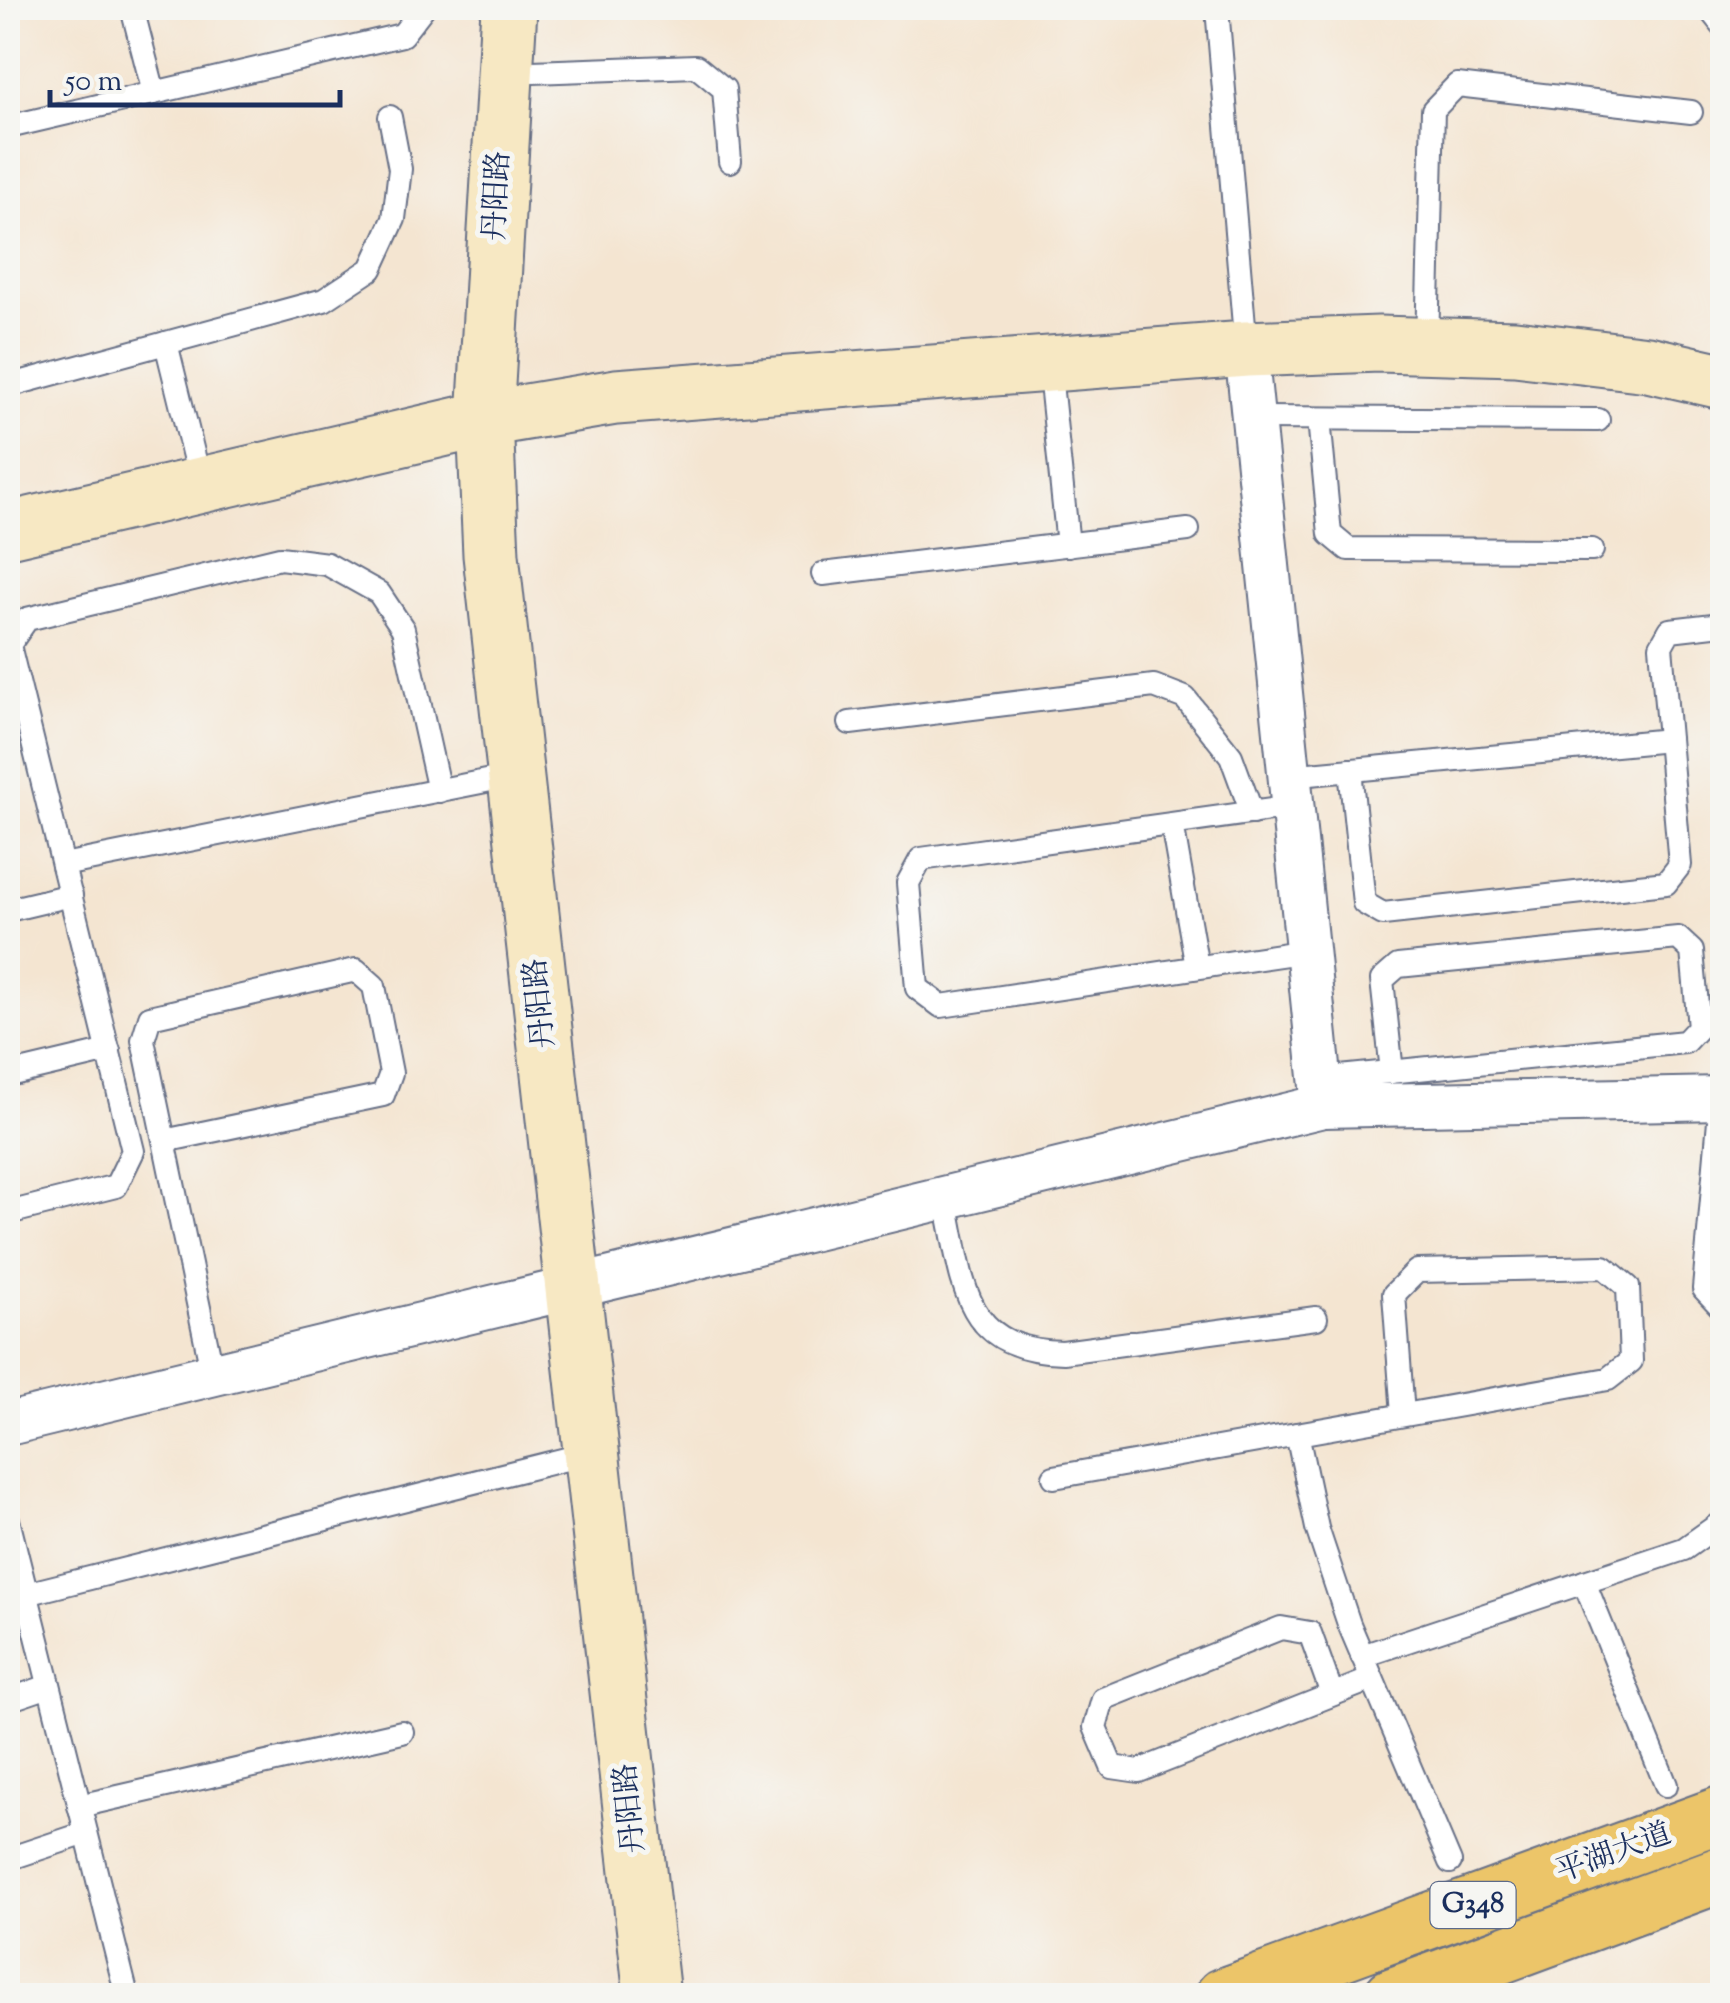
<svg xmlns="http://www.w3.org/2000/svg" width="1730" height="2003" font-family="'Sorts Mill Goudy','Noto Serif SC',serif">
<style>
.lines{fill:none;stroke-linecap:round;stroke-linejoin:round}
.service-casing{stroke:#676f86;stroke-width:26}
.minor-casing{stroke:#676f86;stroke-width:46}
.secondary-casing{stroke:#676f86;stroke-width:59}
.trunk-casing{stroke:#676f86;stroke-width:59}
.service{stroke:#fff;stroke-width:22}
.minor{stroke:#fff;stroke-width:42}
.secondary{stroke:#f7e8c3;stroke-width:55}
.trunk{stroke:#ecc569;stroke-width:55}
.labels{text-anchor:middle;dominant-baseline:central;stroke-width:10;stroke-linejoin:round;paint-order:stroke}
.shield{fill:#f6f6f2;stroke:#5d6b8a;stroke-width:2.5}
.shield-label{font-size:28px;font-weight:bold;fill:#1b2f5e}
.street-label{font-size:30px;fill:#1b2f5e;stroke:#f6f6f2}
</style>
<rect width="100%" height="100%" fill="#f6f6f2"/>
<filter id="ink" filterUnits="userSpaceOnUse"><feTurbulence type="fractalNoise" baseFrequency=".01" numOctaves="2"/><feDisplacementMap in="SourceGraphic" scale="20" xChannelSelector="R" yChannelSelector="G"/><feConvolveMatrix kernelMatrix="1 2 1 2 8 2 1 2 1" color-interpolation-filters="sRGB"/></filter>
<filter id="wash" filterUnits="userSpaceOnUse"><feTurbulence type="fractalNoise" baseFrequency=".0048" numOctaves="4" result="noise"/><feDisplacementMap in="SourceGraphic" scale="40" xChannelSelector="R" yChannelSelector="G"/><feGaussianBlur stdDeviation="2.25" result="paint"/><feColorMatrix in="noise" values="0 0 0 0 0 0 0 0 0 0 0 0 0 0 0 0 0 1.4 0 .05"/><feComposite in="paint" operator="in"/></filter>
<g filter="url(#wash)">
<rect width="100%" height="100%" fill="#f4e5d1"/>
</g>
<g filter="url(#ink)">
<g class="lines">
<g class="service-casing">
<g id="service">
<polyline points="132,8 154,93"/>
<polyline points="1217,8 1246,349"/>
<polyline points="1715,8 1714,15 1722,25"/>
<polyline points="505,73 696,66 724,89 730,161"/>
<polyline points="8,127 402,35 423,8"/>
<polyline points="166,343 201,485"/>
<polyline points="1427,345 1433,110 1457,85 1691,112"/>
<polyline points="1049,364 1068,545"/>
<polyline points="8,386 324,300 371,269 394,219 400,169 390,117"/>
<polyline points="1253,418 1598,420"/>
<polyline points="1319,419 1330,534 1348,549 1592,550"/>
<polyline points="823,574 1188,530"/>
<polyline points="850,723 1154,686 1185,698 1231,756 1252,813"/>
<polyline points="1350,770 1364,903 1383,914 1666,883 1680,865 1661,646 1670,630 1722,624"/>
<polyline points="1289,776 1669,740"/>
<polyline points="1292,807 921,859 908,883 917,988 941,1006 1307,951"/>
<polyline points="1172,824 1197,967"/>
<polyline points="63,865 516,775"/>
<polyline points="8,910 71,895"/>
<polyline points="8,1075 109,1051"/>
<polyline points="1320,1079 1685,1042 1699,1027 1692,951 1678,938 1398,966 1382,980 1392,1072"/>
<polyline points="1721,1098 1704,1289 1722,1308"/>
<polyline points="164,1141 383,1095 391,1073 374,986 356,970 150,1017 143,1040 213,1375"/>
<path d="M945 1197C964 1280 959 1350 1063 1352L1316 1318"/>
<polyline points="8,1213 116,1186 133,1151 9,645 27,619 280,558 327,564 379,593 403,629 439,791"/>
<polyline points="1297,1434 1317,1528 1349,1624 1450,1862"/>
<polyline points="1054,1477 1608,1379 1631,1361 1628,1287 1604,1267 1417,1271 1394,1294 1403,1415"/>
<polyline points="8,1520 127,1996"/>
<polyline points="1584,1582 1666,1785"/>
<polyline points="26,1594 590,1453"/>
<polyline points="1362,1656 1684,1549 1722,1522"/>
<polyline points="1332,1694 1310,1633 1281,1628 1103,1699 1095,1727 1112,1767 1139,1771 1372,1679"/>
<polyline points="8,1700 49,1686"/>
<polyline points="79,1806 402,1732"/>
<polyline points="8,1859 86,1833"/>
</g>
</g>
<g class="minor-casing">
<g id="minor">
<polyline points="1246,349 1323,1106"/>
<polyline points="8,1424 1323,1106 1722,1098"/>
</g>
</g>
<g class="secondary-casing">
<g id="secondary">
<polyline points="509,8 485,419 491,555 652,1996"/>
<polyline points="8,530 485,419 616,397 1246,349 1379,344 1515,348 1648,364 1722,381"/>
</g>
</g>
<g class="trunk-casing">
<g id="trunk">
<polyline points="1223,1996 1722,1814"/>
<polyline points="1392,1996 1722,1874"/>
</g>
</g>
<use href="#service" class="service"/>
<use href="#minor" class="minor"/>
<use href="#secondary" class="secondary"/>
<use href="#trunk" class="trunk"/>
</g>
</g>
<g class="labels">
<rect class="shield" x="1430.5" y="1882" width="85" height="46" rx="8"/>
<g class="shield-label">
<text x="1473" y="1905">G348</text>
</g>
<g class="street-label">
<text transform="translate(498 196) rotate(-87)">丹阳路</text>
<text transform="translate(541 1003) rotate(-96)">丹阳路</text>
<text transform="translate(631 1808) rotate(-96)">丹阳路</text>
<text transform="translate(1614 1854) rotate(-20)">平湖大道</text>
</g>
</g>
<rect width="1730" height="2003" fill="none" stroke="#f6f6f2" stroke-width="40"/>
<path d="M50 90v15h290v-15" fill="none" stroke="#1b2f5e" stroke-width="5"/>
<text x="65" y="90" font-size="30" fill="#1b2f5e" stroke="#f6f6f2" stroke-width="8" paint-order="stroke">50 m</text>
</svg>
